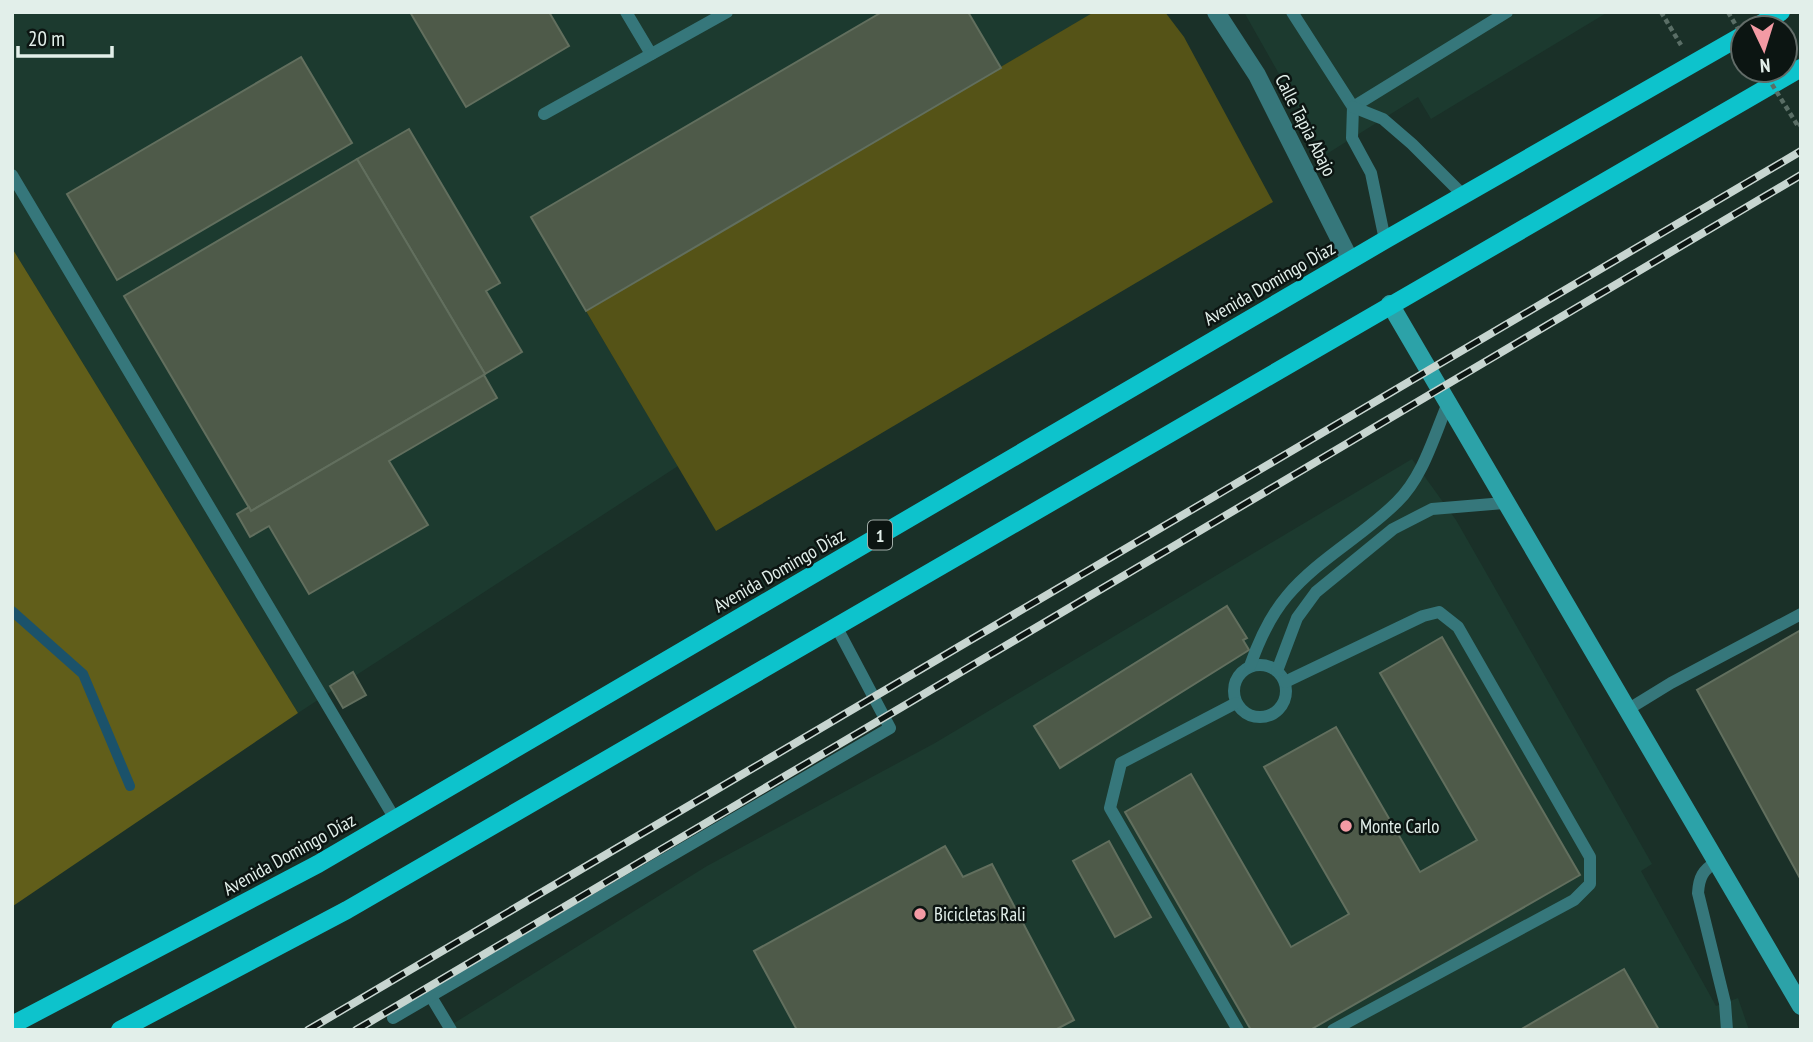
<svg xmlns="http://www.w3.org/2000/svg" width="1813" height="1042" font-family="'PT Sans Narrow',sans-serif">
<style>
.built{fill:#1c3a2f}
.green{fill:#555317}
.forest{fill:#615e1a}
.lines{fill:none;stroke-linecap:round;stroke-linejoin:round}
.stream{stroke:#1b526a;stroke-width:10}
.building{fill:#4e5a49;stroke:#626f5e;stroke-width:2}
.path{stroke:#5a6e66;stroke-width:4.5;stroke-dasharray:5 3.5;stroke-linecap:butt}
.lane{stroke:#36777b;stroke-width:12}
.street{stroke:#36777b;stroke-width:18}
.secondary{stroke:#2ca2a8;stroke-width:18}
.primary{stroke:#0dc3cc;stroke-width:18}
.rail-casing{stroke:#c7d5d0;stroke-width:8}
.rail{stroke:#0c1512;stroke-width:5;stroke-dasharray:16;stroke-linecap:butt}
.path-bridge{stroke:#5a6e66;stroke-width:4.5;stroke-dasharray:5 3.5;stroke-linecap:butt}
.poi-dot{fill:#f49aa4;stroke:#0c1512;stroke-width:2.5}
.labels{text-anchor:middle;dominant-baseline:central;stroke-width:5;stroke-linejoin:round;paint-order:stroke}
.shield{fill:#0c1512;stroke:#a2aea9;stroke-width:2}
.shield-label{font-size:18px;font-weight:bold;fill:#e2efea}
.street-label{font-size:19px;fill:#e2efea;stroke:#0c1512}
.poi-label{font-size:19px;fill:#e2efea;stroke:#0c1512;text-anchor:start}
</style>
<rect width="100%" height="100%" fill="#1a3028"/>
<g class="built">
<polygon points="12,12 1095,12 586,311 678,466 298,713 12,248"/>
<polygon points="1244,12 1608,12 1431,119 1418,97 1325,155"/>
<polygon points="1412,459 1456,520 1652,864 1641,871 1716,1006 1738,998 1749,1030 443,1030 707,866 935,743"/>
</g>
<polygon class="green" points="1094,12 1165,12 1184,37 1273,202 716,531 586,311"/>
<polygon class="forest" points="12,248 298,713 13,906 12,905"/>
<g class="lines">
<polyline class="stream" points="12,611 83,674 130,786"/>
</g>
<g class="building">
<polygon points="410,12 549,12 569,46 466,107"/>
<polygon points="882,12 968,12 1001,68 586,311 531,217"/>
<polygon points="301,57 352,143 117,280 67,194"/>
<polygon points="409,129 500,283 486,291 522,352 485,374 357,159"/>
<polygon points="357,159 485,374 251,511 124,296"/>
<polygon points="484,375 497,398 389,461 428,525 309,594 269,526 250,537 237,514 249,507 251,511"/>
<polygon points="1227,606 1247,638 1243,640 1249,650 1060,768 1034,726"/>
<polygon points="1801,630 1801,880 1697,690"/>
<polygon points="1442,637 1580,875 1310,1030 1251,1030 1125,812 1191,774 1291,947 1349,914 1264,767 1336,727 1420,872 1477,840 1380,673"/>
<polygon points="353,672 366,695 343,708 330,686"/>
<polygon points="1109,841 1151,917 1115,937 1073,861"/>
<polygon points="945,846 963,877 992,864 1074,1020 1055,1030 797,1030 754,951"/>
<polygon points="1624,969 1659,1030 1520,1030"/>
</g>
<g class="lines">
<g class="path">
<polyline points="1661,12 1681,45"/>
<polyline points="1798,126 1801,124"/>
</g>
<g class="lane">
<polyline points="626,12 651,54"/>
<polyline points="1292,12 1353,107 1352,138 1371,173 1385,240"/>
<polyline points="1353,107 1507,12"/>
<polyline points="1353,107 1383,119 1412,144 1463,195"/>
<polyline points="544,114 727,12"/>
<polyline points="12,175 395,819"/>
<circle cx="1260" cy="691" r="26"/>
<path d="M1250 666C1258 643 1271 615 1287 596 1318 559 1363 536 1397 502 1423 477 1434 436 1448 403"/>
<polyline points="1277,671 1297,618 1316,592 1393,529 1432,509 1504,503"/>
<polyline points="1285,682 1423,616 1439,612 1458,627 1590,857 1590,884 1574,900 1333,1030"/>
<polyline points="1236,703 1121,763 1110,808 1238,1030"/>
<polyline points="1627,710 1671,683 1801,614"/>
<path d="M1716 862C1703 870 1699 877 1698 893L1725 1003 1727 1030"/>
<polyline points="430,995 451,1030"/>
<polyline points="393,1018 890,728 836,626"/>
</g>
<polyline class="street" points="1216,12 1257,75 1350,260"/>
<polyline class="secondary" points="1390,304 1801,1006"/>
<g class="primary">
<polyline points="1754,28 1781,12"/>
<polyline points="12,1025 318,864 1385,240 1743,35"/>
<polyline points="120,1030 347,910 1801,68"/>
</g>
<g class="rail-casing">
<g id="rail">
<polyline points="308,1030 1801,151"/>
<polyline points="356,1030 1801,175"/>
</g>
</g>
<use href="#rail" class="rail"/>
<g class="path-bridge">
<polyline points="1728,12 1743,37"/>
<polyline points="1763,70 1798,126"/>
</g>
</g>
<g class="poi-dot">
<circle cx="1346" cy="826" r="7"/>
<circle cx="920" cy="914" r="7"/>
</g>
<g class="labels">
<rect class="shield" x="868" y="520.5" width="24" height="29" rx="5"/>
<g class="shield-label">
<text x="880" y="535">1</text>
</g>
<g class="street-label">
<text transform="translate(1306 125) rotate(63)">Calle Tapia Abajo</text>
<text transform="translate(1269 283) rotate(-30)">Avenida Domingo Díaz</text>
<text transform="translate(779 570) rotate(-30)">Avenida Domingo Díaz</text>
<text transform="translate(289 854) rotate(-29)">Avenida Domingo Díaz</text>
</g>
<g class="poi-label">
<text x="1360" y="826">Monte Carlo</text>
<text x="934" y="914">Bicicletas Rali</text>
</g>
</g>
<rect width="1813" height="1042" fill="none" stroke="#e2efea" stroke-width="28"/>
<g transform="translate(1764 49) rotate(176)"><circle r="33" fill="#0c1512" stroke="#626c68" stroke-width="2"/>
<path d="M0-5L12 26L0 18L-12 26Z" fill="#f49aa4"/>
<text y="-10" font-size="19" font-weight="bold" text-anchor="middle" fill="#e2efea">N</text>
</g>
<path d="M18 46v10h94v-10" fill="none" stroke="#e2efea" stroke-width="3.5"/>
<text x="28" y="46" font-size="21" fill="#e2efea" stroke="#0c1512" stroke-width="5" paint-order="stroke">20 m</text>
</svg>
